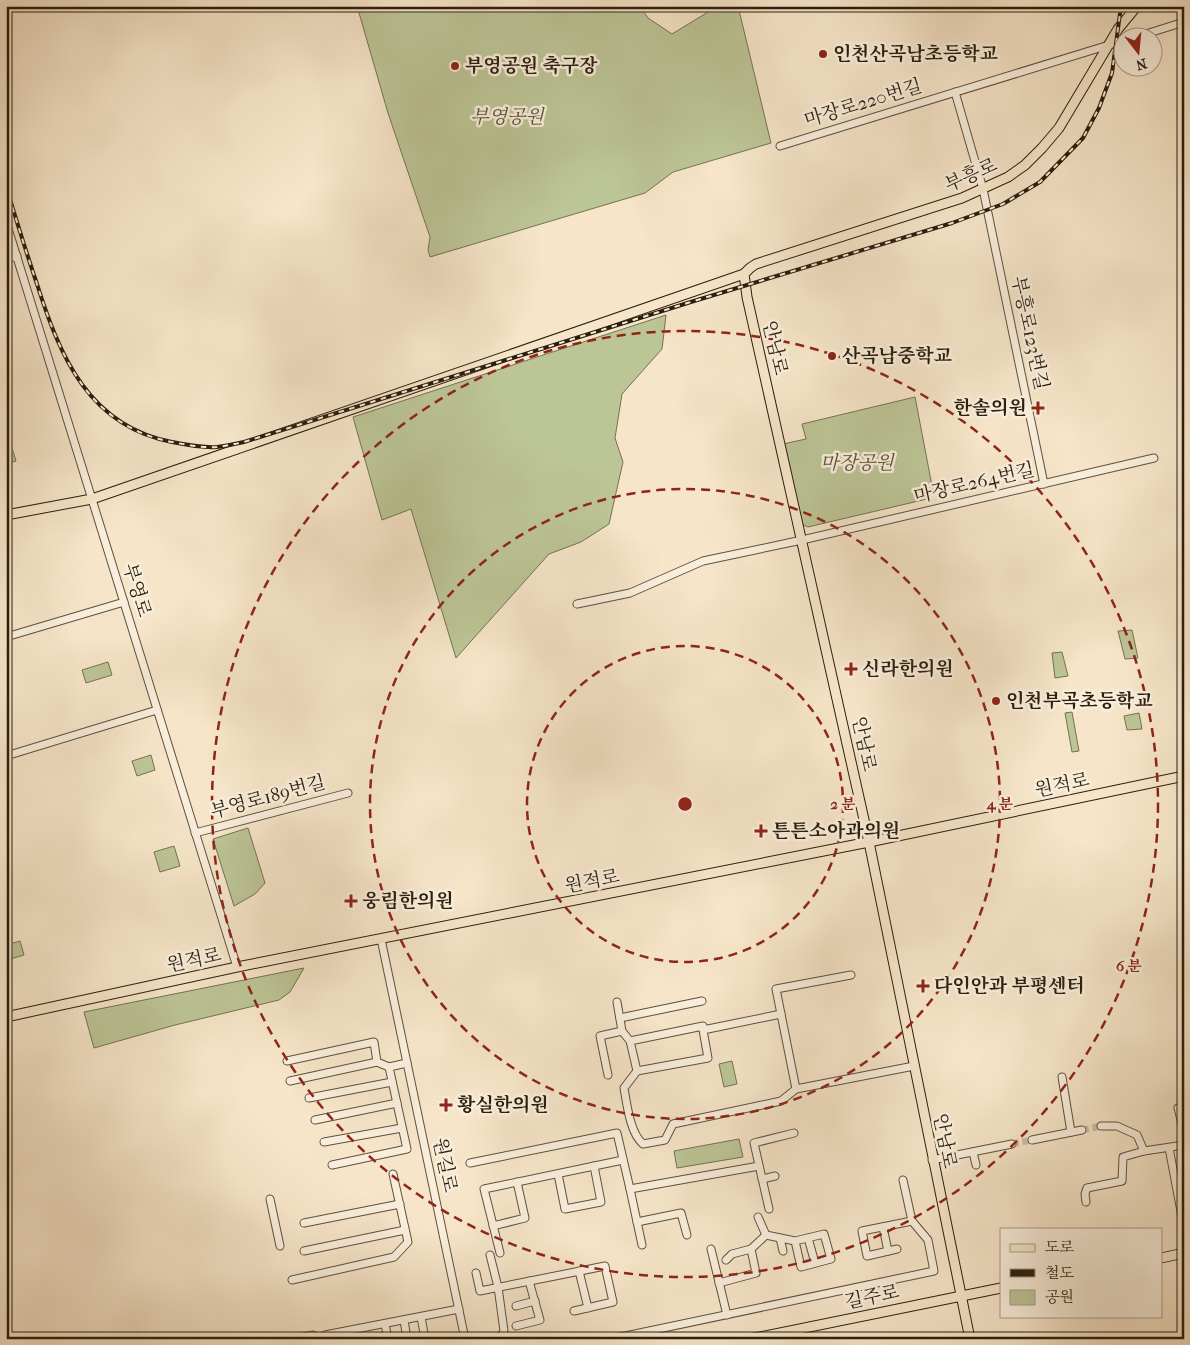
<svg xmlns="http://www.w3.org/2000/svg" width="1190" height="1345" font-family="'IM FELL French Canon','Noto Serif KR',serif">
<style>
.green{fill:#bcc596;stroke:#747252}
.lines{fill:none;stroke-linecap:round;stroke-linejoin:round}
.minor-tunnel{stroke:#cdbda3;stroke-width:7;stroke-dasharray:7 3.5;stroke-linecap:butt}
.minor-casing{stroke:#5e503c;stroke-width:9}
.major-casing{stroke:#2b1e0d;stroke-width:11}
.minor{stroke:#f9eedc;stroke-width:7}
.major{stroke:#f6e5c9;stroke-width:9}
.rail-casing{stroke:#2b1e0d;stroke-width:4}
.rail{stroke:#f9eedc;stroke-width:2;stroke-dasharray:5.5;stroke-linecap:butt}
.ring{fill:none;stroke:#8f2418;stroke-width:2.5;stroke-dasharray:9 6}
.poi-dot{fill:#8f2418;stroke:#f9eedc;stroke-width:2}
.labels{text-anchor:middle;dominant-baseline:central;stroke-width:5;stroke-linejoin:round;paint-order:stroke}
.poi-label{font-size:19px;font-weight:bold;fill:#2b1e0d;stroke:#f9eedc;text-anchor:start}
.street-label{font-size:19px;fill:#2b1e0d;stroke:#f9eedc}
.park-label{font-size:19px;font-style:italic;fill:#565036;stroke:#f9eedc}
.centre{fill:#8f2418;stroke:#f9eedc;stroke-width:2.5}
.ring-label{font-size:15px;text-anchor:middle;font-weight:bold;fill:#8f2418;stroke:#f9eedc;stroke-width:5;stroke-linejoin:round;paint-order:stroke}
</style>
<rect width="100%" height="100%" fill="#f6e5c9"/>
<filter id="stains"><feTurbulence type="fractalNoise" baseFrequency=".004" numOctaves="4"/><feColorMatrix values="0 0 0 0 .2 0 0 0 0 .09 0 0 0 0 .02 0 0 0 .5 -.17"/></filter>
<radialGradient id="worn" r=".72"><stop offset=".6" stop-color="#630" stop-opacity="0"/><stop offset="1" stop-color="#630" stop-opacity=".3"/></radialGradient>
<g class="green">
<polygon points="357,6 640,6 648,18 672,34 718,6 738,6 771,143 673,172 645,193 430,257 428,250 430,237 388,113"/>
<polygon points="666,315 662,349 622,394 615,438 623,462 609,524 581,542 549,554 456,658 411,509 382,520 353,417"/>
<polygon points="915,397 933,491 927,499 808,527 803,525 783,444 806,439 802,424"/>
<polygon points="6,429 16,461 6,464"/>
<polygon points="1132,630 1138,658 1125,659 1118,631"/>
<polygon points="1062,652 1068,676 1055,678 1052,653"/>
<polygon points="108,662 112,675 86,683 82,670"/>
<polygon points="1072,712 1079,751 1072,752 1065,713"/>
<polygon points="1139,713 1142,729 1127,730 1124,716"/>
<polygon points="151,755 155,770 137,776 132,761"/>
<polygon points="248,828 265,883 255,894 234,906 213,839"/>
<polygon points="174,846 180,866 160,872 154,852"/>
<polygon points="20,941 24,955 7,960 6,945"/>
<polygon points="304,968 290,992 279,1000 175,1025 94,1048 84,1012"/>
<polygon points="732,1061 737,1084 724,1087 719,1064"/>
<polygon points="739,1139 743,1157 677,1168 674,1151"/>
</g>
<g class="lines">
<g class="minor-tunnel">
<polyline points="1082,1130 1101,1126"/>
<polyline points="1012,1144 1032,1140"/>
</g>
<g class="minor-casing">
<g id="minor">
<polyline points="1133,38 1184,22"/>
<polyline points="955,92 983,189 1044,484"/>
<polyline points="780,146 1122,41"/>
<polyline points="6,222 237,967"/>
<polyline points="6,259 17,256"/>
<polyline points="577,604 630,593 703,561 802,540 1154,458"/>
<polyline points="6,637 124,602"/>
<polyline points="6,756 157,710"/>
<polyline points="195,833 348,793"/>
<polyline points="381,939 465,1339"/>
<polyline points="617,1002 622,1031 630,1041"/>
<polyline points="781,1014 776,989 851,975"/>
<polyline points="620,1018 702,1001"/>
<polyline points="287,1061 374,1042 377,1062 389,1067 407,1063"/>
<path d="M637 1071 630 1041 703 1026V1030L708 1058 637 1071 624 1088C627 1105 630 1133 643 1144L665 1140 673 1124 781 1101 796 1089 781 1014 703 1030"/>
<polyline points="608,1075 600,1036 622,1031"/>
<polyline points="1062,1077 1071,1132"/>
<polyline points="290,1081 377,1062"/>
<polyline points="796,1089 914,1066"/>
<polyline points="309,1098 392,1082"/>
<polyline points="315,1120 397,1103"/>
<polyline points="1101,1126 1117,1126 1137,1135 1144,1151"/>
<polyline points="1032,1140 1082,1130"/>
<polyline points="324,1142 402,1128"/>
<polyline points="1169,1148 1184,1227"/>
<polyline points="973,1152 976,1165"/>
<polyline points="932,1160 1012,1144"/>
<polyline points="470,1163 617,1133 630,1189"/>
<polyline points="332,1165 407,1149 389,1067"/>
<polyline points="558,1174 565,1209 601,1202 594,1166"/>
<polyline points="762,1179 775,1176"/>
<polyline points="270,1199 280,1246"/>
<polyline points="1086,1202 1085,1194 1087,1188 1122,1181 1123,1157 1144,1151 1184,1145 1183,1128 1178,1108 1184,1106"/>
<polyline points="769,1209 754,1143 794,1133"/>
<polyline points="758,1217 766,1235 795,1241 801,1267 831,1259 824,1234 795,1241"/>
<polyline points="637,1222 681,1213 687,1235"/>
<polyline points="304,1223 400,1204"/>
<polyline points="493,1226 525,1218 517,1182"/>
<polyline points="883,1227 888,1251"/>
<polyline points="780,1238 783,1251"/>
<polyline points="808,1238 815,1263"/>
<polyline points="642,1245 630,1189 759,1166"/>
<polyline points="711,1249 727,1315"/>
<polyline points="897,1249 867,1256 862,1231 912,1221"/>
<polyline points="304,1251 405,1230"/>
<polyline points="500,1253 484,1189 623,1160"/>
<polyline points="490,1255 498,1287 504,1331 499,1339"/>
<polyline points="726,1260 732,1254 751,1249"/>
<polyline points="579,1271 588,1308"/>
<polyline points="476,1273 480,1291 605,1266 613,1302 574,1311"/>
<polyline points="292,1280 394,1257 408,1242 393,1174"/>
<polyline points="719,1283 756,1273 751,1249 766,1235"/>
<polyline points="516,1306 535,1301"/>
<polyline points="421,1317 425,1339"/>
<polyline points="404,1320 407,1339"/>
<polyline points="385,1324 388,1339"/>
<polyline points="516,1326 540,1320 529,1281"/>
<polyline points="325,1335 459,1309"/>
<polyline points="295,1339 313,1335 313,1339"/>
<polyline points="611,1339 934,1271 928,1240 912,1221 903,1180"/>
</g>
</g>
<g class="major-casing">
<g id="major">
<polyline points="744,274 747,297 869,842 970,1339"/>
<polyline points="744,274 750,268 756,264 962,198 1008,177 1025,165 1042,148 1059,128 1118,29 1137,6"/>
<polyline points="6,515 92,499 744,274"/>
<polyline points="6,1017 237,967 869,842 1184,776"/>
<polyline points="1161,1258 1184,1253"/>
<polyline points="750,1339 1001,1288"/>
</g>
</g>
<use href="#minor" class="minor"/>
<use href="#major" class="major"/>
<g class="rail-casing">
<path id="rail" d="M6 186C16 219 26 252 37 284 60 357 89 426 172 442 187 445 203 448 217 447 226 446 235 444 244 442L694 301 952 223 1003 204 1040 182 1083 138 1099 108 1112 73 1121 6"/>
</g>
<use href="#rail" class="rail"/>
</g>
<g class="ring">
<circle cx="685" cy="804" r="158"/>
<circle cx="685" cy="804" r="315"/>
<circle cx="685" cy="804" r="473"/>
</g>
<g class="poi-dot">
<circle cx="823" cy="54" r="5"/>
<circle cx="455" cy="66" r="5"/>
<circle cx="832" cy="356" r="5"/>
<path d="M1035.5 400.5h5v5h5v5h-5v5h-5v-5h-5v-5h5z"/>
<path d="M848.5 661.5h5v5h5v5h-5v5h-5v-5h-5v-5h5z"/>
<circle cx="996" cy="701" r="5"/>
<path d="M758.5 823.5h5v5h5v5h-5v5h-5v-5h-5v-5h5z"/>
<path d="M348.5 893.5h5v5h5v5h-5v5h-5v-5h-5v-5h5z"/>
<path d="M920.5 978.5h5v5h5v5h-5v5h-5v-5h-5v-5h5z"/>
<path d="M443.5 1097.5h5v5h5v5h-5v5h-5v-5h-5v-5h5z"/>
</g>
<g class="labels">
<g class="poi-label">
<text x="833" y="54">인천산곡남초등학교</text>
<text x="465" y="66">부영공원 축구장</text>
<text x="842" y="356">산곡남중학교</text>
<text x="1027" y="408" text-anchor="end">한솔의원</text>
<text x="862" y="669">신라한의원</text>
<text x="1006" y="701">인천부곡초등학교</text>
<text x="772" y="831">튼튼소아과의원</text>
<text x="362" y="901">웅림한의원</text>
<text x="934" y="986">다인안과 부평센터</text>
<text x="457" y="1105">황실한의원</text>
</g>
<g class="street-label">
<text transform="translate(863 103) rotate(-17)">마장로220번길</text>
<text transform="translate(971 175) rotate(-24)">부흥로</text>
<text transform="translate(1030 333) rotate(78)">부흥로123번길</text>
<text transform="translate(775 348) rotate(77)">안남로</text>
<text transform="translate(974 483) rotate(-13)">마장로264번길</text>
<text transform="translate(137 590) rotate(73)">부영로</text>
<text transform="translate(864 744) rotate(78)">안남로</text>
<text transform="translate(1062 785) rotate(-12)">원적로</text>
<text transform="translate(268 797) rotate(-15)">부영로189번길</text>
<text transform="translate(592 881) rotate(-11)">원적로</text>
<text transform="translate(194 960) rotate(-12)">원적로</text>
<text transform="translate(945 1141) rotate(79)">안남로</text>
<text transform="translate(445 1165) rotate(78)">원길로</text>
<text transform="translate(872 1297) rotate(-12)">길주로</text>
</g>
<g class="park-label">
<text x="507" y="117">부영공원</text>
<text x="857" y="463">마장공원</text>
</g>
</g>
<circle cx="685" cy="804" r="8" class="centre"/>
<g class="ring-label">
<text x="843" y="809">2 분</text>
<text x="1000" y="809">4 분</text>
<text x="1129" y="971">6 분</text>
</g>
<rect width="1190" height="1345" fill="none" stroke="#f6e5c9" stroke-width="25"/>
<rect x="8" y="8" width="1175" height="1330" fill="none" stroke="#2b1e0d" stroke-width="2.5"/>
<rect x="12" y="12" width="1165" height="1320" fill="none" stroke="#2b1e0d"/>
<rect x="1000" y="1228" width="162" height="90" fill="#f9eedc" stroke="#a79b89"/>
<rect x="1010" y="1244" width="25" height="8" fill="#f6e5c9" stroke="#a79b89"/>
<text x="1045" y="1252" font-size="15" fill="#2b1e0d">도로</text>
<rect x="1010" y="1269" width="25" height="8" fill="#2b1e0d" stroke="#a79b89"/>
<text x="1045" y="1278" font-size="15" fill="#2b1e0d">철도</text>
<rect x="1010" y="1290" width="25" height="15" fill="#bcc596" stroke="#a79b89"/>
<text x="1045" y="1302" font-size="15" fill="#2b1e0d">공원</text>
<g transform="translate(1138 52) rotate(164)"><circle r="24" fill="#f9eedc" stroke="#a79b89"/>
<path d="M0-4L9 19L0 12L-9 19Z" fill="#8f2418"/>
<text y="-8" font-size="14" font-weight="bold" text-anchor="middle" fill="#2b1e0d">N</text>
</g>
<rect width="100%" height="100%" filter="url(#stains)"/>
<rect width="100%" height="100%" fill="url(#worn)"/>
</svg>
